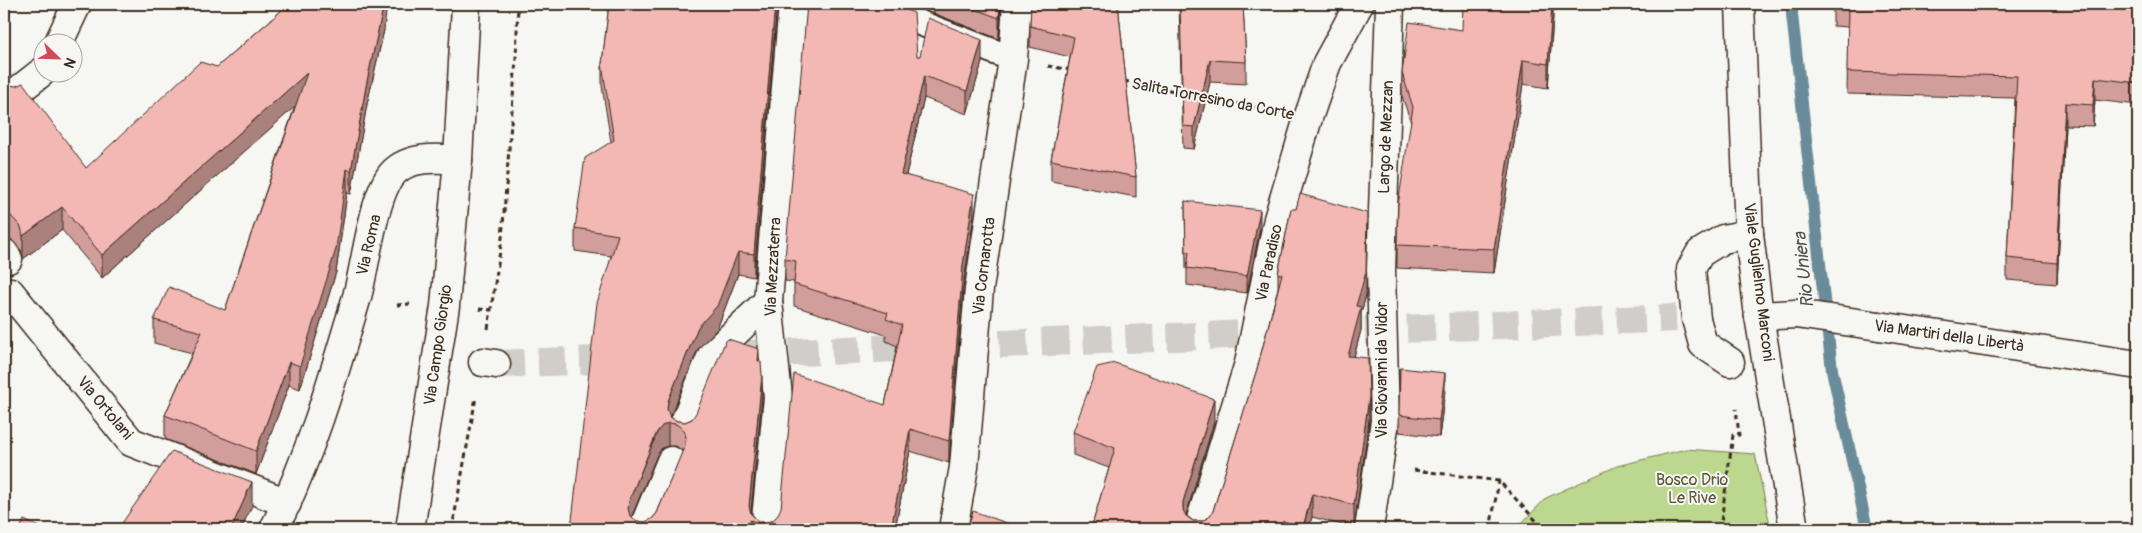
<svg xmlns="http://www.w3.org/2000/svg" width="2142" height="533" font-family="Pangolin,sans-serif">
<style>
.green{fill:#bcd78e;stroke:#7c8056}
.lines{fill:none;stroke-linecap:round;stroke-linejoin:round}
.stream{stroke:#6a8b99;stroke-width:12}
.street-tunnel{stroke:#d1cdc8;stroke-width:28;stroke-dasharray:28 14;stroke-linecap:butt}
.lane-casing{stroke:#3b2a1e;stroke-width:28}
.street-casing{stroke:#3b2a1e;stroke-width:31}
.secondary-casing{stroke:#3b2a1e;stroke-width:31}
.path{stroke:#3b2a1e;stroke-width:3;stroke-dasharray:5 4;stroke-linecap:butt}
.lane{stroke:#f6f6f2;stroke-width:24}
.street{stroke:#f6f6f2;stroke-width:28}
.secondary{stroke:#f6f6f2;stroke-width:28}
.wall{fill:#d29e9b;stroke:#3b2a1e;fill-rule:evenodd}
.shaded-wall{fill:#ab817e;stroke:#3b2a1e}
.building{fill:#f4b8b4;stroke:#3b2a1e;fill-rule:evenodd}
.labels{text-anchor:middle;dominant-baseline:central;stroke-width:4;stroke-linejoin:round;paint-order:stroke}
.street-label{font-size:16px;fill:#3b2a1e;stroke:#f6f6f2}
.park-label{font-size:16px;fill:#5b553a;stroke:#f6f6f2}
.water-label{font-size:18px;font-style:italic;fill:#4f5251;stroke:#f6f6f2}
</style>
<rect width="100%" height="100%" fill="#f6f6f2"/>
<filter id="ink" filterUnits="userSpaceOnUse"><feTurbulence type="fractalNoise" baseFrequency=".02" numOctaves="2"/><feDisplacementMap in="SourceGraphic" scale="10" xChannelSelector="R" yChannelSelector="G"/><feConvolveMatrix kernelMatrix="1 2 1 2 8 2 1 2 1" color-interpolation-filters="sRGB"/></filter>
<g filter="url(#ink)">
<polygon class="green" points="1686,449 1755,454 1771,529 1516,529 1546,498 1617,466"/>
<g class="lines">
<polyline class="stream" points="1792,4 1792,15 1832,370 1867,529"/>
<g class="street-tunnel">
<polyline points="1323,332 1676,318"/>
<polyline points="496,364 1277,333"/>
</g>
<g class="lane-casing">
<polyline id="lane" points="871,4 1013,59"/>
</g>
<g class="street-casing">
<g id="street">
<polyline points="59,42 77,4"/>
<polyline points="14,94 42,72"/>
<polyline points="4,253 8,259"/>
<polyline points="10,292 131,442 287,503"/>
<polyline points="1759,316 1796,314"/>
<polyline points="1879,326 2138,365"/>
<polyline points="483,362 496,364"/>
<polyline points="1730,362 1703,344 1696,319 1691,269 1700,253 1723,239 1749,234"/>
<polyline points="682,429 712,355 768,301"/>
<path d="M274 529C310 457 333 378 356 300 365 271 373 194 393 173 409 156 437 158 458 160"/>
<polyline points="643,529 671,461"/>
<polyline points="765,529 778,397 768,301 793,4"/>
<polyline points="953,529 964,467 979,289 1013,59 1017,4"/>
<polyline points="1198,529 1249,363 1278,219 1308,118 1327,63 1359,4"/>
<polyline points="1369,529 1385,421 1381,270 1390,4"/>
</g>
</g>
<g class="secondary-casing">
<g id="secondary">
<polyline points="1740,4 1749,234 1759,316 1794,529"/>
<polyline points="1796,314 1879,326"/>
<polyline points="410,529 445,306 458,160 466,4"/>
</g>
</g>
<g class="path">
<polyline points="1048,66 1071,70"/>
<polyline points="1124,81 1184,93"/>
<polyline points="1202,96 1275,111"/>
<polyline points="397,305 410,304"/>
<polyline points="479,309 491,310"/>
<polyline points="488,329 502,238 516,59 518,4"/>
<polyline points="1414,470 1499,481 1544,529"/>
<polyline points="452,529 476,397"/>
<polyline points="1490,529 1499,481"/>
<polyline points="1720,529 1733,435 1739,435 1736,409"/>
</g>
<use href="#lane" class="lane"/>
<use href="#street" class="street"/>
<use href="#secondary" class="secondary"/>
</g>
<g class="wall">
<path d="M609 4H777L754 277 738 274 717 329 698 349 670 417 677 421 685 422 692 419 759 362 762 397 751 513 756 519 764 522 772 521 777 516 885 405 897 346 886 341V335L794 306V282L785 281V259L917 56 982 62 967 114 924 98 906 175 974 216 963 288 949 463 910 451 895 529H571L611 256 575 251V228L611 142 602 86V64ZM668 446H676L683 451 657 513 652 519 645 522 637 521 631 517 657 455 662 448Z"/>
<polygon points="933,4 1001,4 999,39 933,13"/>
<polygon points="1118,4 1136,177 1136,197 1051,181 1051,160 1070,57 1030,47 1030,26"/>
<polygon points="1179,4 1243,4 1246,62 1246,84 1210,82 1194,149 1183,148"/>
<polygon points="1553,4 1553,17 1548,88 1523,84 1494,273 1397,268 1397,245 1411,123 1402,96 1402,73 1462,30"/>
<polygon points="1833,4 2138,4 2138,105 2095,100 2093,126 2065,125 2057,284 2007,280 2007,258 2015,98 1847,94 1848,27 1833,26"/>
<polygon points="281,11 384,30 367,104 351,194 347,193 336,272 300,389 289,385 256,474 165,439 165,415 192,353 154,343 154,320 225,310 295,106 102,278 62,230 23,259 21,250 11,239 4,238 4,58 4,82 86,168 217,67"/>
<polygon points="1185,201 1260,228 1247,293 1187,285 1187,269 1186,269"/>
<polygon points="1291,209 1366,295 1361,313 1361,330 1354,357 1369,420 1354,528 1312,517 1309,529 1091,529 1109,468 1073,455 1073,432 1214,422 1186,515 1193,521 1202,521 1209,517 1213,511 1257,369 1278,288 1278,274"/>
<polygon points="1400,368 1445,390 1439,437 1399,432"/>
</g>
<g class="shaded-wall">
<polygon points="384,4 387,4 384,30 367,104 351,194 351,171 367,81"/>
<polygon points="775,4 777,4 754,277 754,254"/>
<polygon points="1000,4 1001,4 999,39 999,18"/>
<polygon points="1552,4 1553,4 1553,17 1548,88 1548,64"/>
<polygon points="982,40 982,62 967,114 967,91"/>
<polygon points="1210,60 1210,82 1194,149 1194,127"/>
<polygon points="1523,60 1523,84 1494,273 1494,249"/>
<polygon points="307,73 307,96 102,278 102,255"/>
<polygon points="924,76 924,98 901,196 901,174"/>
<polygon points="2095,78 2095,100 2093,126 2093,105"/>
<polygon points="2065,103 2065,125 2057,284 2057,263"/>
<polygon points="347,169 347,193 336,272 300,389 300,366"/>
<polygon points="974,194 974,216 963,288 949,463 949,441 963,265"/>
<polygon points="62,207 62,230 23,259 23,236"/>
<polygon points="1260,210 1260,228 1247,293 1247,276"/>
<polygon points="1367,213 1366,295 1361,313 1361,330 1348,379 1348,356"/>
<polygon points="738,252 738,274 717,329 698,349 668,423 668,446 662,448 657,455 629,523 628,508 629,501 667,409 668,401 698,327"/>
<polygon points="289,362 289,385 256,474 256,451"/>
<polygon points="1445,373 1445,390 1439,437 1439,420"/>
<polygon points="762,375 762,397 750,522 750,520 750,529 749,529 749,506"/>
<polygon points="1369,397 1369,420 1354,528 1354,505"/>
<polygon points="1214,399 1214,422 1183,525 1183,502"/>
<polygon points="910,429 910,451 895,529 891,529"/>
<polygon points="252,482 252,506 241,529 231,529"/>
<polygon points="1312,494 1312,517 1309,529 1303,529"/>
</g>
<g class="building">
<polygon points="281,4 384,4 367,81 351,171 347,169 336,249 300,366 289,362 256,451 165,415 202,332 154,320 169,287 225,310 307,73 102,255 62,207 23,236 21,227 11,216 4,214 4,82 9,85 16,86 23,83 86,168 200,62 217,67 281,11"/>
<path d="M609 4H775L754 254 738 252 717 306 698 327 668 401 667 409 670 417 677 421 685 422 692 419 696 413 725 342 728 339 759 349 758 361 761 362 762 375 749 506 751 514 756 519 764 522 772 521 777 516 781 508 794 374 885 405 902 325 886 319 888 313 794 284 796 261 785 259 807 4H890L914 13 917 56H920L928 18 982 40 967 91 924 76 901 174 974 194 963 265 949 441 910 429 891 529H781L750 520 749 529H571L597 303 618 235 575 228 585 158 614 140 602 64ZM668 423 676 424 684 430 686 437 685 445 657 513 652 519 645 522 637 521 630 516 628 508 629 501 657 432 662 426Z"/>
<polygon points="962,4 1000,4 999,18"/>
<polygon points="1031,4 1118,4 1136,177 1051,160 1074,37 1030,26"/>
<polygon points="1180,4 1243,4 1246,62 1210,60 1194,127 1183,126"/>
<polygon points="1463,4 1552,4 1548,64 1523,60 1494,249 1397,245 1398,205 1413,107 1402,73 1409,22 1462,30"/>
<polygon points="1833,4 2138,4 2138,83 2095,78 2093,105 2065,103 2057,263 2007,258 2017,76 1847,72 1848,5"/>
<polygon points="1300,194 1367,213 1366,272 1356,306 1361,307 1348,356 1368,358 1369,397 1354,505 1312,494 1303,527 1283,521 1280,529 1091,529 1115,448 1073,432 1097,367 1115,363 1214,399 1183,502 1183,510 1186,516 1193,521 1202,521 1209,517 1213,511 1257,369 1282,274 1278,274 1291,209 1296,209"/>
<polygon points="1185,201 1260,210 1247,276 1187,268 1189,252 1186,252"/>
<polygon points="1400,368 1445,373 1439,420 1399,415"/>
<polygon points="172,451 252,482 231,529 118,529"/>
<polygon points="973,511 1023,529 967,529"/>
<polygon points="24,520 44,529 20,529"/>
</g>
</g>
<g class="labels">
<g class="street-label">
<text transform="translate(1213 99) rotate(11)">Salita Torresino da Corte</text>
<text transform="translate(1386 137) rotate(-88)">Largo de Mezzan</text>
<text transform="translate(369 245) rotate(-77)">Via Roma</text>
<text transform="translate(1269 263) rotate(-78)">Via Paradiso</text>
<text transform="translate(984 266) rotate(-83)">Via Cornarotta</text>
<text transform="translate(773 267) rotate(-87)">Via Mezzaterra</text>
<text transform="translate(1759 282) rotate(83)">Viale Guglielmo Marconi</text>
<text transform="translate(1949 336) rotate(8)">Via Martiri della Libertà</text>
<text transform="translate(438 345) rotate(-82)">Via Campo Giorgio</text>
<text transform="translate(1382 370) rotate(-90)">Via Giovanni da Vidor</text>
<text transform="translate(105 408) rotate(50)">Via Ortolani</text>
</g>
<g class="park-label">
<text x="1692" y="480">Bosco Drio<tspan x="1692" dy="18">Le Rive</tspan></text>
</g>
<g class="water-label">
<text transform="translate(1804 270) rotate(-96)">Rio Uniera</text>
</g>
</g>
<rect width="2142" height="533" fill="none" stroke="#f6f6f2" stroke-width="20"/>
<rect x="10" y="10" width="2122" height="513" fill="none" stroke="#3b2a1e" stroke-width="2" filter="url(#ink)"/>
<g transform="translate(58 58) rotate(113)"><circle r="24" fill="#f6f6f2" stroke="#aba49d"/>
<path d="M0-4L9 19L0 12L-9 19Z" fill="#d1495b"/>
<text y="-8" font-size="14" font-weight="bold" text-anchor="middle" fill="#3b2a1e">N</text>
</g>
</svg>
